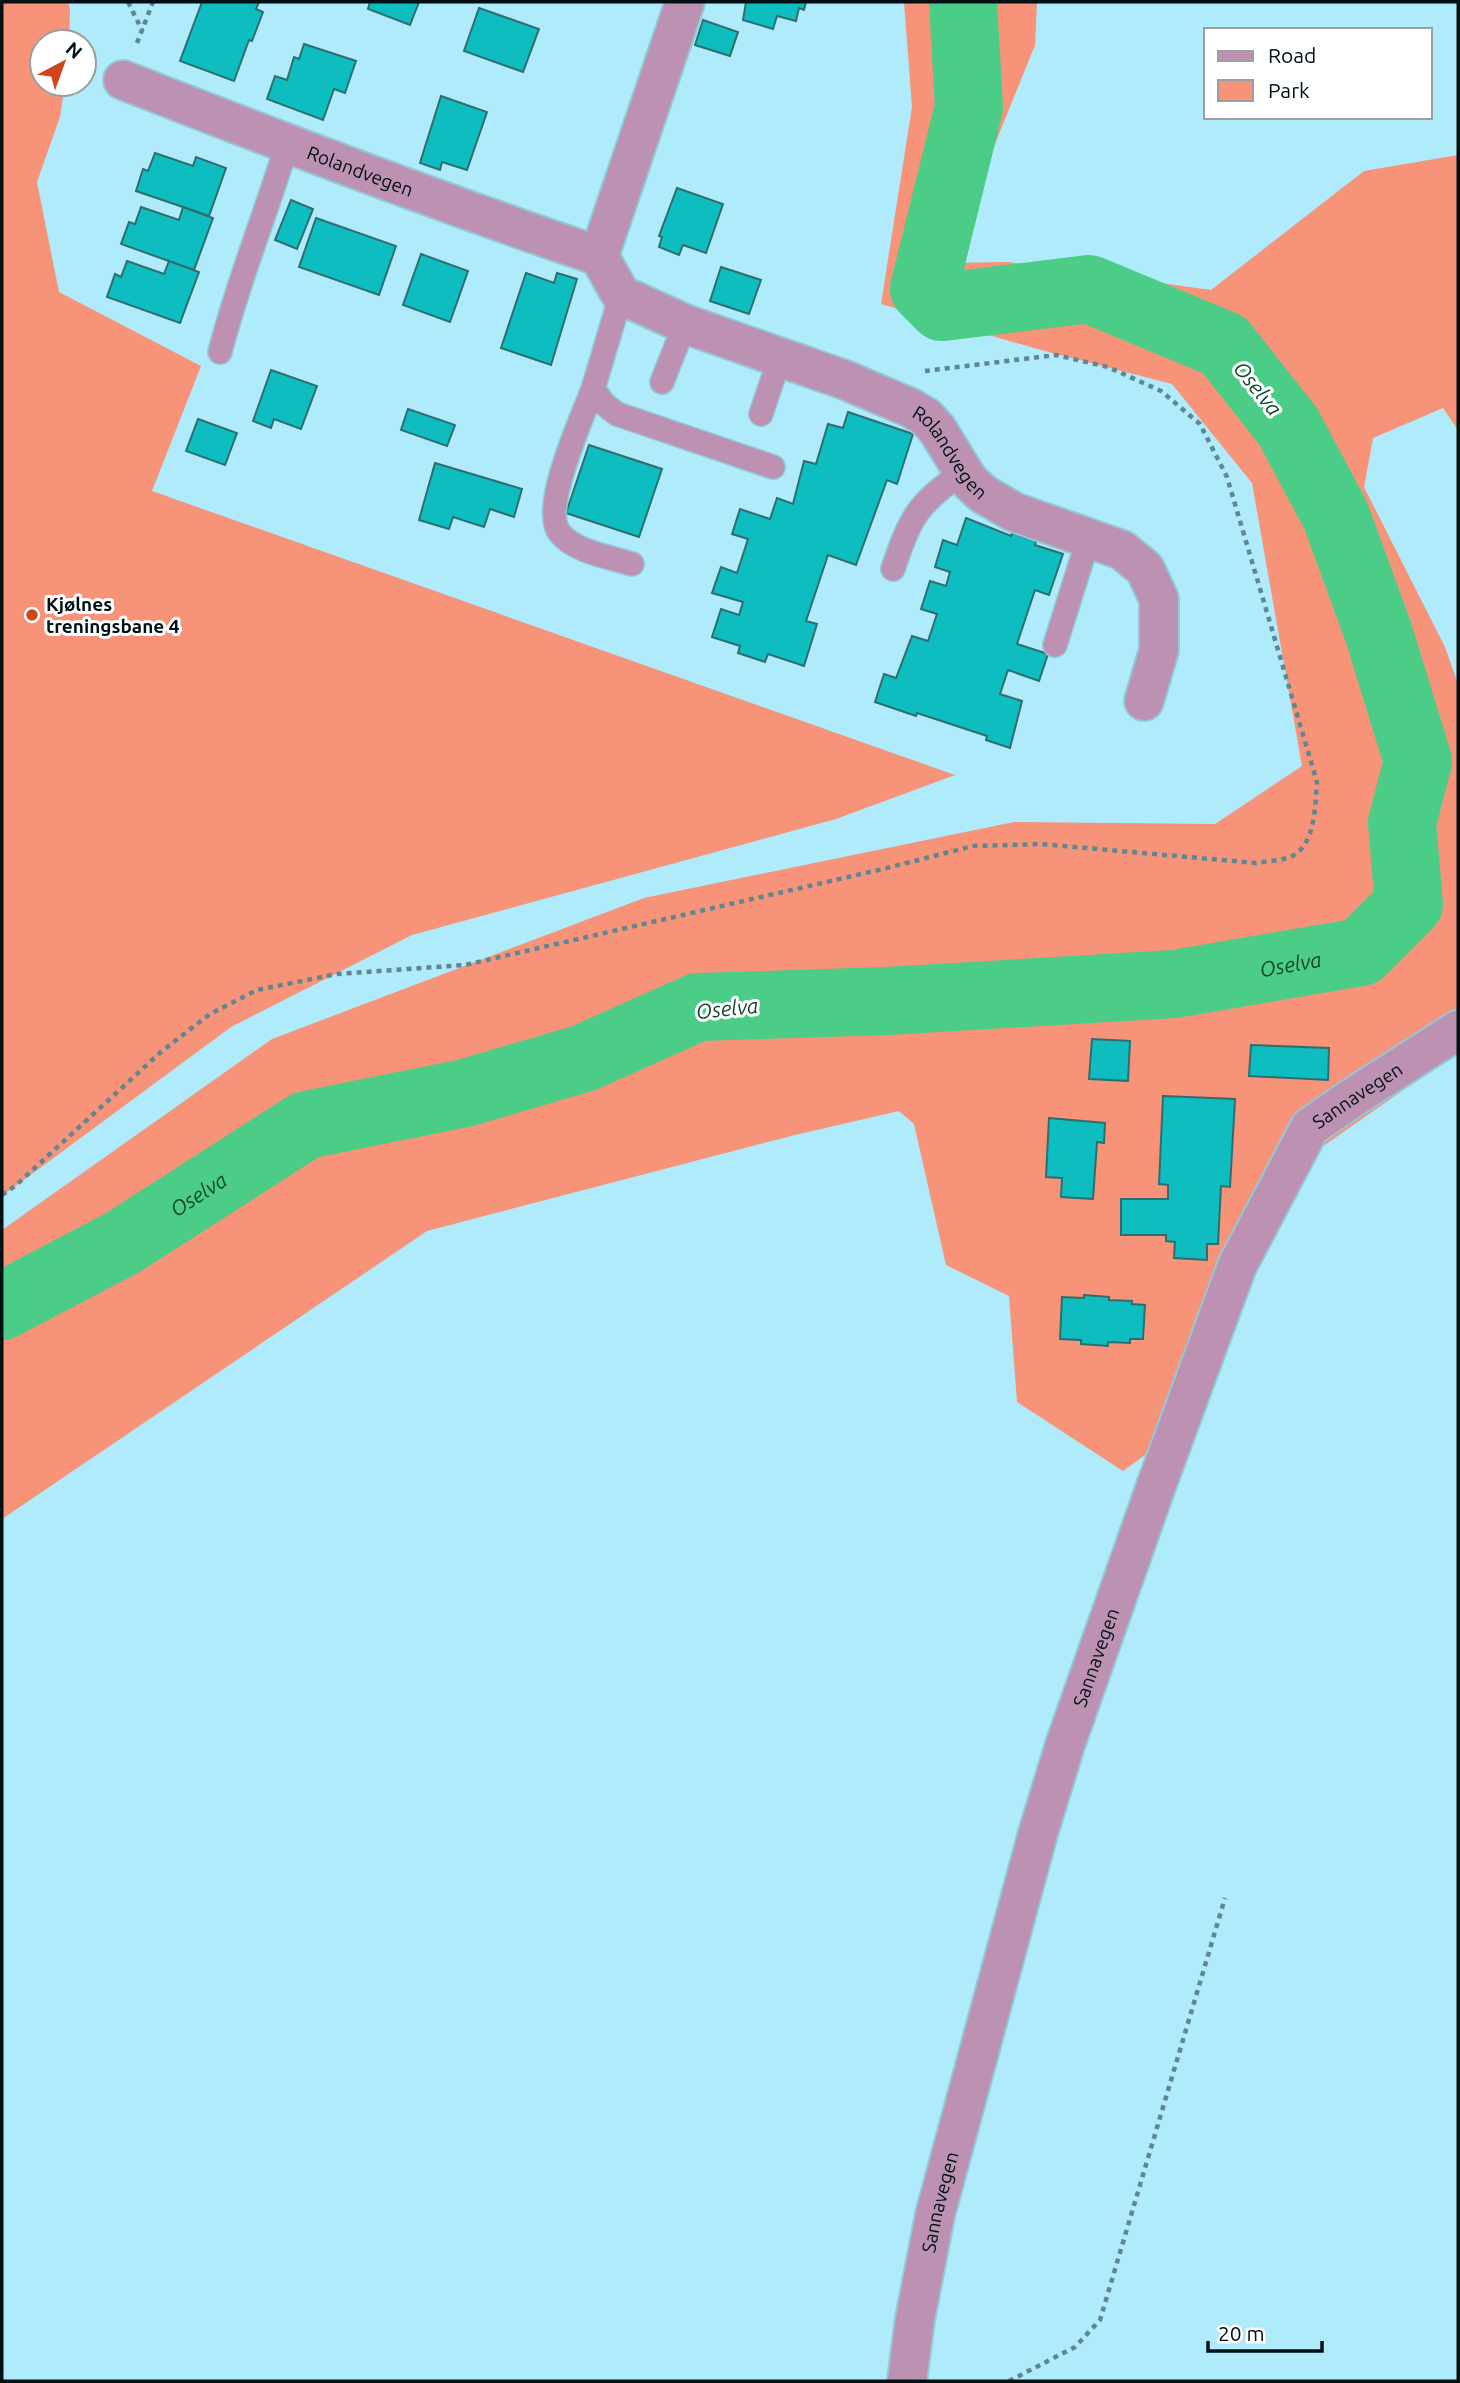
<svg xmlns="http://www.w3.org/2000/svg" width="1460" height="2383" font-family="Ubuntu,sans-serif">
<style>
.green{fill:#f69378}
.lines{fill:none;stroke-linecap:round;stroke-linejoin:round}
.river{stroke:#4bcd87;stroke-width:68}
.building{fill:#0dbdbf;stroke:#2f6e6f;stroke-width:2}
.lane-casing{stroke:#93c8d6;stroke-width:26}
.street-casing{stroke:#93c8d6;stroke-width:42}
.path{stroke:#5f8792;stroke-width:4.5;stroke-dasharray:5 5;stroke-linecap:butt}
.lane{stroke:#bd91b1;stroke-width:23}
.street{stroke:#bd91b1;stroke-width:38}
.poi-dot{fill:#cf461e;stroke:#fff;stroke-width:2.5}
.labels{text-anchor:middle;dominant-baseline:central;stroke-width:6;stroke-linejoin:round;paint-order:stroke}
.street-label{font-size:19px;fill:#001015;stroke:#fff}
.poi-label{font-size:19px;font-weight:bold;fill:#001015;stroke:#fff;text-anchor:start}
.water-label{font-size:21px;font-style:italic;fill:#13472b;stroke:#fff}
</style>
<rect width="100%" height="100%" fill="#afebfb"/>
<g class="green">
<polygon points="2,2 68,2 70,9 69,42 42,42 42,84 65,84 60,117 37,182 59,292 201,366 152,491 955,775 836,819 412,935 231,1027 2,1196"/>
<polygon points="904,2 1037,2 1035,45 947,263 1008,262 1211,290 1364,171 1458,155 1458,430 1443,408 1373,438 1364,487 1445,647 1458,684 1458,1035 1439,1065 1322,1147 1268,1233 1192,1421 1123,1471 1017,1402 1009,1296 946,1265 914,1124 899,1111 795,1135 427,1231 2,1519 2,1230 272,1039 644,898 1014,822 1215,824 1302,766 1252,483 1172,384 1041,350 881,304 912,107"/>
</g>
<g class="lines">
<path class="river" id="s1" d="M2 1306 122 1243 306 1125 465 1093 584 1058 698 1007 887 1001 1174 984 1361 952 1409 904 1402 823 1418 761 1379 634 1336 516 1288 426 1224 345 1089 289 942 307 924 289 969 107 963 2"/>
</g>
<g class="building">
<polygon points="202,2 259,2 256,9 263,12 252,41 249,40 234,81 180,61"/>
<polygon points="370,2 419,2 410,25 368,9"/>
<polygon points="746,2 806,2 804,10 799,8 796,21 777,16 773,29 743,20"/>
<polygon points="479,8 539,29 523,72 464,51"/>
<polygon points="703,20 738,32 730,56 695,45"/>
<polygon points="304,44 356,61 345,93 334,89 323,120 267,99 275,76 287,80 294,57 299,59"/>
<polygon points="441,96 487,112 467,170 442,162 440,170 420,163"/>
<polygon points="155,153 193,166 196,157 226,168 209,216 136,191 143,169 148,171"/>
<polygon points="677,188 723,204 706,253 683,245 679,255 659,247 662,237 659,236"/>
<polygon points="291,200 313,209 297,249 275,240"/>
<polygon points="141,207 179,220 183,207 213,218 194,270 121,244 129,222 135,224"/>
<polygon points="316,218 396,246 379,295 299,267"/>
<polygon points="421,254 468,271 450,322 403,305"/>
<polygon points="127,261 164,274 169,261 199,272 180,323 107,297 115,274 121,277"/>
<polygon points="721,267 761,280 749,314 710,301"/>
<polygon points="526,273 554,283 557,273 577,279 551,365 501,348"/>
<polygon points="271,370 317,386 301,429 274,419 271,428 253,421"/>
<polygon points="408,409 455,425 447,446 401,430"/>
<polygon points="848,412 913,434 897,484 887,480 856,565 828,555 806,621 817,624 804,666 768,654 765,662 738,653 740,646 712,637 721,609 739,615 743,602 712,593 721,567 737,573 748,539 732,534 740,509 770,519 777,498 793,504 804,461 816,464 828,424 843,428"/>
<polygon points="198,419 237,433 225,465 186,451"/>
<polygon points="589,445 662,469 639,537 566,513"/>
<polygon points="435,463 522,489 514,517 490,509 484,527 453,517 449,529 419,520"/>
<polygon points="966,518 1011,536 1012,533 1036,541 1035,545 1063,554 1049,595 1035,590 1017,644 1048,654 1039,681 1008,670 1000,694 1022,701 1010,748 986,740 987,736 917,713 916,716 875,702 884,674 896,678 912,636 928,641 937,614 921,609 930,581 946,586 950,572 935,567 943,540 957,545"/>
<polygon points="1092,1039 1130,1041 1128,1081 1089,1079"/>
<polygon points="1251,1045 1329,1048 1328,1080 1249,1076"/>
<polygon points="1163,1096 1235,1099 1230,1187 1221,1186 1218,1244 1207,1244 1207,1260 1174,1258 1175,1242 1166,1241 1166,1235 1121,1235 1121,1199 1168,1199 1168,1185 1159,1184"/>
<polygon points="1049,1118 1105,1123 1104,1143 1097,1142 1093,1199 1061,1197 1062,1178 1046,1177"/>
<polygon points="1084,1295 1109,1297 1109,1300 1132,1301 1132,1304 1145,1305 1143,1339 1130,1339 1130,1343 1108,1342 1108,1346 1081,1344 1081,1340 1060,1339 1062,1297 1084,1298"/>
</g>
<g class="lines">
<g class="lane-casing">
<g id="lane">
<polyline points="621,295 593,389 604,404 617,414 773,467"/>
<path d="M220 352C238 281 266 214 287 144"/>
<polyline points="662,382 685,324"/>
<path d="M593 389C582 418 541 507 559 532 574 552 610 557 632 564"/>
<polyline points="761,414 780,357"/>
<path d="M893 569C910 518 918 502 964 472"/>
<polyline points="1055,645 1089,537"/>
</g>
</g>
<g class="street-casing">
<g id="street">
<path id="s2" d="M123 80C281 142 439 202 599 256L621 295 685 324 845 380 911 408 926 417 937 429 969 481 983 494 1014 512 1122 550 1145 569 1159 599V650L1144 701"/>
<polyline points="599,256 685,2"/>
<path id="s3" d="M907 2381 915 2319 935 2215 1038 1833 1065 1745 1155 1489 1237 1266 1310 1127 1355 1096 1458 1030"/>
</g>
</g>
<g class="path">
<polyline points="128,2 142,30"/>
<polyline points="137,43 153,2"/>
<path d="M2 1195 15 1186 162 1051 210 1014 257 990 337 974 465 965 883 869 973 846 1041 844 1256 863C1267 861 1280 861 1290 857 1316 847 1315 804 1317 782L1227 477 1200 424 1161 391 1108 367 1056 355 925 371"/>
<polyline points="1009,2381 1075,2347 1100,2320 1225,1898"/>
</g>
<use href="#lane" class="lane"/>
<use href="#street" class="street"/>
</g>
<circle class="poi-dot" cx="32" cy="615" r="7"/>
<g class="labels">
<g class="street-label">
<text stroke="none"><textPath href="#s2" startOffset="254">Rolandvegen</textPath></text>
<text stroke="none"><textPath href="#s2" startOffset="924">Rolandvegen</textPath></text>
<text stroke="none"><textPath href="#s3" startOffset="1379">Sannavegen</textPath></text>
<text stroke="none"><textPath href="#s3" startOffset="749">Sannavegen</textPath></text>
<text stroke="none"><textPath href="#s3" startOffset="182">Sannavegen</textPath></text>
</g>
<g class="poi-label">
<text x="46" y="604">Kjølnes<tspan x="46" dy="22">treningsbane 4</tspan></text>
</g>
<g class="water-label">
<text transform="translate(1258 388) rotate(51)">Oselva</text>
<text stroke="none"><textPath href="#s1" startOffset="1360">Oselva</textPath></text>
<text transform="translate(727 1008) rotate(-6)">Oselva</text>
<text stroke="none"><textPath href="#s1" startOffset="226">Oselva</textPath></text>
</g>
</g>
<rect width="1460" height="2383" fill="none" stroke="#001015" stroke-width="7"/>
<rect x="1204" y="28" width="228" height="91" fill="#ffffff" stroke="#999fa1" stroke-width="2"/>
<rect x="1218" y="51" width="35" height="10" fill="#bd91b1" stroke="#999fa1" stroke-width="2"/>
<text x="1268" y="63" font-size="21" fill="#001015">Road</text>
<rect x="1218" y="80" width="35" height="21" fill="#f69378" stroke="#999fa1" stroke-width="2"/>
<text x="1268" y="98" font-size="21" fill="#001015">Park</text>
<g transform="translate(63 63) rotate(41)"><circle r="33" fill="#ffffff" stroke="#999fa1" stroke-width="2"/>
<path d="M0-5L12 26L0 18L-12 26Z" fill="#cf461e"/>
<text y="-10" font-size="19" font-weight="bold" text-anchor="middle" fill="#001015">N</text>
</g>
<path d="M1208 2341v10h114v-10" fill="none" stroke="#001015" stroke-width="3.5"/>
<text x="1218" y="2341" font-size="21" fill="#001015" stroke="#ffffff" stroke-width="5" paint-order="stroke">20 m</text>
</svg>
